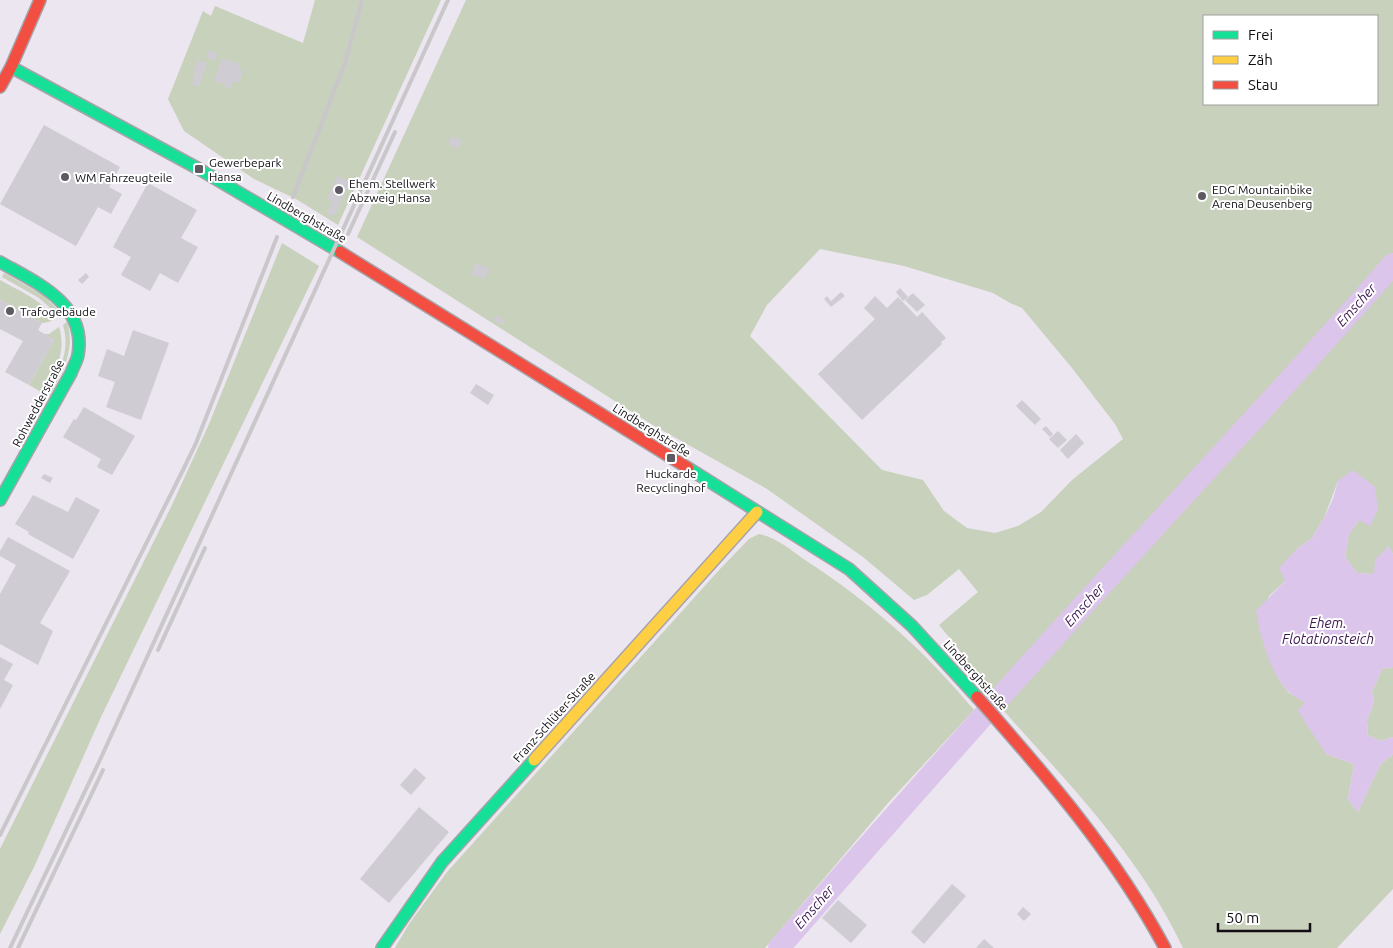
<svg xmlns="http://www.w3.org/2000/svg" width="1393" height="948" font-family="Ubuntu,sans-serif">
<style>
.green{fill:#c8d1bb;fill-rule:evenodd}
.water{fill:#dcc5ea}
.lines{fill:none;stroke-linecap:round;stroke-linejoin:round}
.river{stroke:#dcc5ea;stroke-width:22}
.building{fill:#d0ccd3}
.fast-casing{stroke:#a7a3aa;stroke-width:14}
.slow-casing{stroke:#a7a3aa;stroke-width:14}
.jam-casing{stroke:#a7a3aa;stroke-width:14}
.fast{stroke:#16e098;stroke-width:11}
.slow{stroke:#ffcf43;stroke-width:11}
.jam{stroke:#f24e42;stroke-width:11}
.rail{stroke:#c9c7ca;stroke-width:4}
.poi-dot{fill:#5e5a61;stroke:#fff;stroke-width:2}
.labels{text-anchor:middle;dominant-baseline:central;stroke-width:4;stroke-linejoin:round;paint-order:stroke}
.poi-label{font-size:12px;fill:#120e14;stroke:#fff;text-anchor:start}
.street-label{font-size:12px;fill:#120e14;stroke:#fff}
.water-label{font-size:14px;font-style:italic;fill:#3e1852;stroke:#fff}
</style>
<rect width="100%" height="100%" fill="#ebe6ef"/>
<g class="green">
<polygon points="315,0 441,0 338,225 296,199 254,179 184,131 168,99 203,11 211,16 215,6 303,43"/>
<path d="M466 0H1393V554L1388 546 1374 574 1357 573 1345 557 1349 534 1359 520 1338 481 1324 518 1312 538 1297 549 1285 581 1269 596 1259 627 1268 654 1279 680 1289 693 1305 702 1326 754 1354 764 1348 799 1358 812 1380 765 1393 754V889L1337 948H1183C1133 841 1045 761 970 672 964 665 963 656 958 648 952 640 945 633 939 625L978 592 959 569 927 595 914 600 863 557 767 489 651 424 357 237ZM1204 16H1377V104H1204ZM820 249 904 266 993 293 1010 303 1022 308 1072 368 1115 424 1123 439 1072 480 1041 512 1018 526 995 533 967 528 944 511 923 480 882 470 750 336 767 305Z"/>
<polygon points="282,243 319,266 101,717 34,867 0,934 0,849 171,507 209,424"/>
<polygon points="4,273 43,295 61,313 58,315 39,298 2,277"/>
<path d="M0 280C19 291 41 299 54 318L49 322 42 323 0 300Z"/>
<path d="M67 322C76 350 62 373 49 397L46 395C59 372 71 351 63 325Z"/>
<path d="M59 327C67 352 55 372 43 393L29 385 54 340 44 334H49Z"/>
<path d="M759 534C776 537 791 550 805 560 871 603 923 649 974 710L888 803 765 948H395L409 924 447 872 720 569 749 539Z"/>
<polygon points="1393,667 1393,737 1381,741 1368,735 1367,721 1374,702 1372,692 1382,669"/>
</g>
<path class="water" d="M1353 470 1375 487 1378 509 1370 526 1359 520 1349 534 1345 557 1357 573 1374 574 1375 560 1389 546 1393 554V667L1382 669 1372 692 1374 702 1367 721 1368 735 1381 741 1393 737V754L1380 765 1358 812 1348 799 1354 764 1326 754 1298 711 1305 702C1299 699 1292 696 1288 691 1270 673 1260 636 1256 611L1285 581 1279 568 1297 549 1312 538 1324 518 1333 499 1338 481Z"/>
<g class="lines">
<path class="river" d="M779 948C902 806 1027 666 1154 528 1234 440 1315 354 1393 264"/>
</g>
<g class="building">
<polygon points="209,50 218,53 215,61 206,57"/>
<polygon points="222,58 240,64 238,69 243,71 239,83 234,81 230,89 224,87 225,84 214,81"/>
<polygon points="198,60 207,63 199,87 192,84 195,74 193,72"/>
<polygon points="44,125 120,167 109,187 122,194 111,214 98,207 76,246 0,204"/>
<polygon points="451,136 462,141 459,149 448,144"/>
<polygon points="337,176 350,182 334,216 327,213 332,201 327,199"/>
<polygon points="148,183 197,210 181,238 198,247 178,283 160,273 150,291 121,275 131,257 113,247"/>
<polygon points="476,263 489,268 485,279 471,274"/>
<polygon points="86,273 89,277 82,284 78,280"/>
<polygon points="900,288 908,297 903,301 896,292"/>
<polygon points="841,292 845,296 831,307 824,299 827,296 831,301"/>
<polygon points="913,293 925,305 917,312 905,300"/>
<polygon points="875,296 887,308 898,297 917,317 922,312 946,338 941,342 942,344 862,420 818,374 875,319 864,308"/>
<polygon points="0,300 42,323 38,330 54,340 29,385 5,372 23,341 0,329"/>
<polygon points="496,315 505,321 503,325 493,320"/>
<polygon points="133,330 169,343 141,420 106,407 115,382 98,376 107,349 124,356"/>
<polygon points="476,384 494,395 488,405 470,393"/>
<polygon points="1022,400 1041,419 1035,425 1016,406"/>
<polygon points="84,407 135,436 112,475 97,467 101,459 63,437 74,419 76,420"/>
<polygon points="1046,426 1053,434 1050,437 1042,429"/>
<polygon points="1058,431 1067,440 1058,448 1049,439"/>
<polygon points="1076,434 1084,443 1068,459 1060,450"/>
<polygon points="44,474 53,478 50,483 41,478"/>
<polygon points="33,495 68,512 76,497 100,510 73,559 28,534 29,532 15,524"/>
<polygon points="8,537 70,571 40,623 53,631 38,665 0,644 0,594 16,565 0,556 0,551"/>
<polygon points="0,657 13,664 4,680 13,685 0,709"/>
<polygon points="415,768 426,778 411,795 400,785"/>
<polygon points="419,807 449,832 389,903 360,879"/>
<polygon points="952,884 966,896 924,944 911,932"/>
<polygon points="838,900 867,925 851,943 822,918"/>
<polygon points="1023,907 1031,914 1024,921 1017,914"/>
<polygon points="984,939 994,948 976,948"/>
</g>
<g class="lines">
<g class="fast-casing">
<g id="fast">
<polyline points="11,67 199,169 340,252"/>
<path d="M0 262C37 283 87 304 78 355 77 361 73 367 71 373L0 500"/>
<polyline points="688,468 849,569 912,626 977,697"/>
<polyline points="382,948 442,862 534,760"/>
</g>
</g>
<g class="slow-casing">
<polyline id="slow" points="534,760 757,512"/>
</g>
<g class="jam-casing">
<g id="jam">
<polyline points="0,87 11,67 40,0"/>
<polyline points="340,252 688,468"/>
<path d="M977 697C1047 776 1115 855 1165 948"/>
</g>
</g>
<use href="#fast" class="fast"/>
<use href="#slow" class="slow"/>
<use href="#jam" class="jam"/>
<g class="rail">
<polyline points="293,197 345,63 362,0"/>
<polyline points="348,234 395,132"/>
<polyline points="158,650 205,548"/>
<polyline points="0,835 183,470 196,443 277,237"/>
<polyline points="10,948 99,762 448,0"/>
<polyline points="18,948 103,770"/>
</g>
</g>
<g class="poi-dot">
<rect x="194" y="164" width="10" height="10" rx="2.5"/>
<circle cx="65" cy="177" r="5"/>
<circle cx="339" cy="190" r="5"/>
<circle cx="1202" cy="196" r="5"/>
<circle cx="10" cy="311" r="5"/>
<rect x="666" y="453" width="10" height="10" rx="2.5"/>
</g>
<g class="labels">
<g class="poi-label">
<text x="209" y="162">Gewerbepark<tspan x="209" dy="14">Hansa</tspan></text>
<text x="75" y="177">WM Fahrzeugteile</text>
<text x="349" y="183">Ehem. Stellwerk<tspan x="349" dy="14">Abzweig Hansa</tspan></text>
<text x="1212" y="189">EDG Mountainbike<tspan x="1212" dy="14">Arena Deusenberg</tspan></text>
<text x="20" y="311">Trafogebäude</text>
<text x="671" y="473" text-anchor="middle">Huckarde<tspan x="671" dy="14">Recyclinghof</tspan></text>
</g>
<g class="street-label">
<text transform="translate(307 217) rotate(30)">Lindberghstraße</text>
<text transform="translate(38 403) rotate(-62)">Rohwedderstraße</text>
<text transform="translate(652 430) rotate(32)">Lindberghstraße</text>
<text transform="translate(976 675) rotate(48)">Lindberghstraße</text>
<text transform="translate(554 717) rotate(-48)">Franz-Schlüter-Straße</text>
</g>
<g class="water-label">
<text transform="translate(1356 305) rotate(-48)">Emscher</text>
<text transform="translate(1084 605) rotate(-48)">Emscher</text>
<text x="1328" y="623">Ehem.<tspan x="1328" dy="16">Flotationsteich</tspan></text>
<text transform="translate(814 907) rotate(-49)">Emscher</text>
</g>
</g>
<rect x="1203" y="15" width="175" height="90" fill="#ffffff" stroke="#a09fa1"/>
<rect x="1213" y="31" width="25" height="8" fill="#16e098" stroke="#a09fa1"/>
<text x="1248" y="40" font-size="15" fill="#120e14">Frei</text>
<rect x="1213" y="56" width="25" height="8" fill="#ffcf43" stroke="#a09fa1"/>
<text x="1248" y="65" font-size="15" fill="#120e14">Zäh</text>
<rect x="1213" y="81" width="25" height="8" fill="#f24e42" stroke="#a09fa1"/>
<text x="1248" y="90" font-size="15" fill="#120e14">Stau</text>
<path d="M1218 923v8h92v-8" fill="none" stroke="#120e14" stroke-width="2.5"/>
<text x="1226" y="923" font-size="15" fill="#120e14" stroke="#ffffff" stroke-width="4" paint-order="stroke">50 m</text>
</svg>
